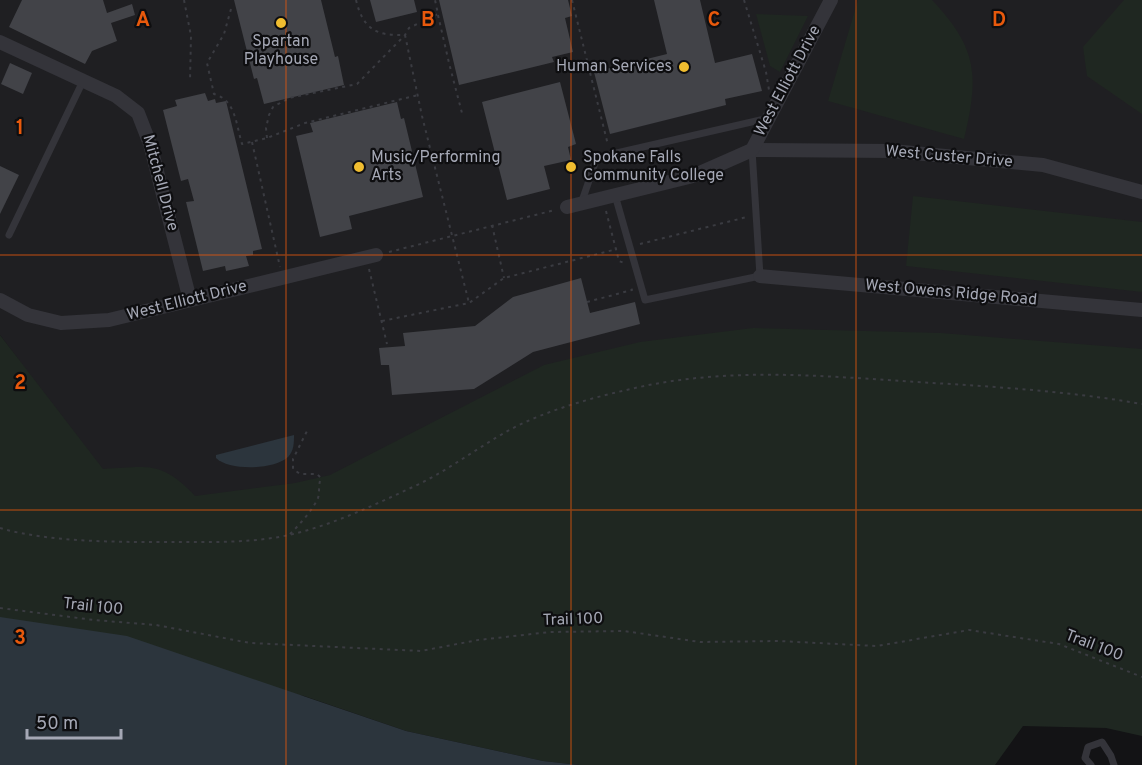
<svg xmlns="http://www.w3.org/2000/svg" width="1142" height="765" font-family="Overpass,sans-serif">
<style>
.built{fill:#1f1f22}
.green{fill:#1f2721}
.water{fill:#2c353d}
.building{fill:#424348}
.lines{fill:none;stroke-linecap:round;stroke-linejoin:round}
.path{stroke:#3a3b41;stroke-width:2;stroke-dasharray:3 4.5;stroke-linecap:butt}
.service{stroke:#34343a;stroke-width:7}
.minor{stroke:#34343a;stroke-width:14}
.grid{fill:none;stroke:#e8590c;stroke-width:1.5;stroke-opacity:0.55}
.poi-dot{fill:#f0bd30;stroke:#0e0e10;stroke-width:2}
.labels{text-anchor:middle;dominant-baseline:central;stroke-width:4.5;stroke-linejoin:round;paint-order:stroke}
.poi-label{font-size:16px;fill:#a5a8b5;stroke:#0e0e10;text-anchor:start}
.street-label{font-size:16px;fill:#a5a8b5;stroke:#0e0e10}
.grid-label{font-size:20px;text-anchor:middle;font-weight:bold;fill:#e8590c;stroke:#0e0e10;stroke-width:4.5;stroke-linejoin:round;paint-order:stroke}
</style>
<rect width="100%" height="100%" fill="#131315"/>
<polygon class="built" points="0,0 1142,0 1142,395 110,522 58,413 0,335"/>
<g class="green">
<path d="M858 0H932C978 49 979 76 964 139L828 101Z"/>
<polygon points="1124,0 1142,0 1142,114 1087,76 1083,47"/>
<polygon points="756,14 808,16 780,72 770,66"/>
<polygon points="913,196 1142,222 1142,292 906,266"/>
<path d="M753 328 941 333 1142 349V736L1106 728 1023 726 995 765H579L543 761 406 731 304 696 0 648V335L103 469C148 467 161 460 195 496L295 483 330 475 544 365 640 342Z"/>
</g>
<g class="water">
<path d="M294 435C294 442 294 451 288 457 274 470 229 471 216 458V455Z"/>
<polygon points="0,617 127,636 406,731 543,761 579,765 0,765"/>
</g>
<g class="building">
<polygon points="22,0 103,0 107,13 132,4 135,15 111,23 117,41 92,51 85,64 9,27"/>
<polygon points="234,0 321,0 335,57 338,56 344,85 264,104 257,78 254,79"/>
<polygon points="370,0 414,0 417,12 376,22"/>
<polygon points="439,0 568,0 572,16 565,18 573,52 552,57 554,62 459,85"/>
<polygon points="654,0 700,0 715,63 752,54 762,91 725,99 726,105 610,134 594,72 667,54"/>
<polygon points="10,63 32,73 23,94 1,84"/>
<polygon points="560,82 576,144 568,147 571,160 544,166 550,189 507,200 482,102"/>
<polygon points="205,93 208,101 215,99 216,103 226,101 262,249 253,251 253,255 246,256 249,266 226,271 225,266 203,271 186,202 194,201 188,179 181,181 163,110 177,106 175,100"/>
<polygon points="397,102 401,119 404,118 423,197 349,216 352,229 320,237 296,136 313,132 310,123"/>
<polygon points="0,166 19,175 0,214"/>
<polygon points="581,278 590,313 635,302 640,324 533,352 474,389 392,395 389,365 381,365 379,348 405,346 403,333 475,326 513,297"/>
</g>
<g class="lines">
<g class="path">
<polyline points="184,0 191,36 190,81"/>
<path d="M356 0C363 29 376 36 405 35L422 116 469 303"/>
<polyline points="572,0 608,145"/>
<polyline points="744,0 766,72 769,90"/>
<path d="M231 9 224 34 207 63 214 94C236 100 236 125 242 144L267 138 305 123 418 95"/>
<polyline points="438,15 449,63 463,117"/>
<polyline points="267,138 266,128 269,115 273,107 289,98 357,84 405,35 409,28 438,14 435,0"/>
<polyline points="252,142 280,267"/>
<polyline points="606,211 619,261 624,263"/>
<polyline points="492,225 504,278"/>
<polyline points="640,244 747,217"/>
<polyline points="389,252 555,210"/>
<polyline points="369,269 387,344"/>
<polyline points="587,302 632,290 631,288"/>
<polyline points="382,321 469,303 504,278 617,249"/>
<path d="M0 528C51 543 123 542 177 542 214 542 252 543 289 535 333 525 374 505 415 486 451 469 482 444 517 426 554 408 595 397 635 388 722 368 813 375 901 381 981 386 1063 390 1142 404"/>
<path d="M290 534C300 524 312 511 318 498 320 491 318 485 321 478L317 474H300L293 469V459L307 431"/>
<polyline points="0,608 94,620 156,625 250,643 421,651 478,640 550,632 624,631 700,642 778,641 877,646 969,630 1059,644 1142,677"/>
</g>
<g class="service">
<polyline points="615,195 645,300 760,276 752,150"/>
<polyline points="581,204 596,160 608,155 769,118"/>
<polyline points="9,235 83,81"/>
<polyline points="1091,765 1085,758 1088,747 1102,742 1111,756 1114,765"/>
</g>
<g class="minor">
<polyline points="0,42 116,96 138,113 150,144 190,300"/>
<polyline points="752,150 892,151 1043,165 1142,192"/>
<polyline points="567,207 693,176 752,150 831,0"/>
<polyline points="760,276 1142,310"/>
<polyline points="0,300 28,315 61,323 109,320 376,255"/>
</g>
</g>
<path class="grid" d="M286 0V765M571 0V765M856 0V765M0 255H1142M0 510H1142"/>
<g class="poi-dot">
<circle cx="281" cy="23" r="6"/>
<circle cx="684" cy="67" r="6"/>
<circle cx="359" cy="167" r="6"/>
<circle cx="571" cy="167" r="6"/>
</g>
<g class="labels">
<g class="poi-label">
<text x="281" y="42" text-anchor="middle">Spartan<tspan x="281" dy="18">Playhouse</tspan></text>
<text x="672" y="67" text-anchor="end">Human Services</text>
<text x="371" y="158">Music/Performing<tspan x="371" dy="18">Arts</tspan></text>
<text x="583" y="158">Spokane Falls<tspan x="583" dy="18">Community College</tspan></text>
</g>
<g class="street-label">
<text transform="translate(788 81) rotate(-62)">West Elliott Drive</text>
<text transform="translate(949 157) rotate(5)">West Custer Drive</text>
<text transform="translate(160 183) rotate(75)">Mitchell Drive</text>
<text transform="translate(951 293) rotate(5)">West Owens Ridge Road</text>
<text transform="translate(187 301) rotate(-14)">West Elliott Drive</text>
<text transform="translate(93 607) rotate(6)">Trail 100</text>
<text transform="translate(573 620) rotate(-2)">Trail 100</text>
<text transform="translate(1094 646) rotate(21)">Trail 100</text>
</g>
</g>
<g class="grid-label">
<text x="143" y="26">A</text>
<text x="428" y="26">B</text>
<text x="714" y="26">C</text>
<text x="999" y="26">D</text>
<text x="20" y="134">1</text>
<text x="20" y="389">2</text>
<text x="20" y="644">3</text>
</g>
<path d="M27 729v9h94v-9" fill="none" stroke="#a5a8b5" stroke-width="3"/>
<text x="36" y="729" font-size="18" fill="#a5a8b5" stroke="#0e0e10" stroke-width="4.5" paint-order="stroke">50 m</text>
</svg>
